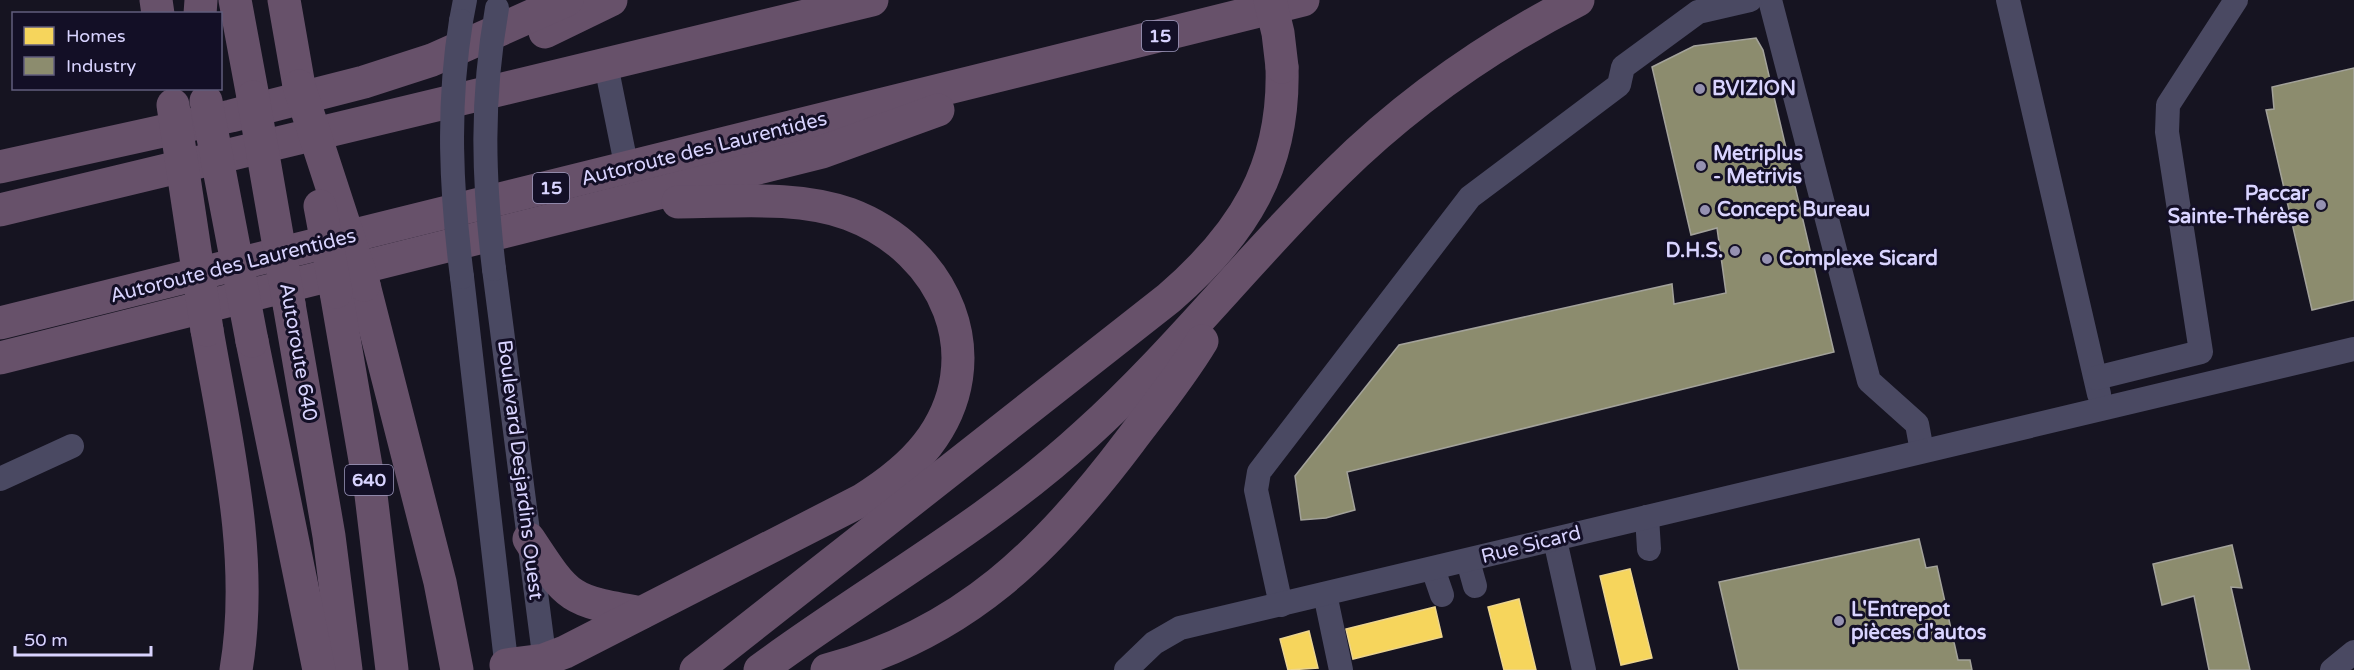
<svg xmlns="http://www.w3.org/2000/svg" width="2354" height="670" font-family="'Varela Round',sans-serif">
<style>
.homes{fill:#f6d55c;stroke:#edd58d;stroke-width:1.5}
.industry{fill:#8c8c6e;stroke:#a3a29a;stroke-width:1.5}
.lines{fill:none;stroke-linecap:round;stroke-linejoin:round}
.minor{stroke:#4a4962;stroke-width:24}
.highway{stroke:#67516a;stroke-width:33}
.minor-bridge{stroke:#4a4962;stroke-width:24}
.highway-bridge{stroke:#67516a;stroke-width:33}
.poi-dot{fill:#9591b1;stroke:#130f26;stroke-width:2}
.labels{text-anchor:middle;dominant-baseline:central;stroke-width:6;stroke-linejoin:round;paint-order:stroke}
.shield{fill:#130f26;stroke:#9e99be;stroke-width:1.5}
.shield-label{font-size:18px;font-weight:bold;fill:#d9d4ff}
.poi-label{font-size:20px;font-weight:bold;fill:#d9d4ff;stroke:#130f26;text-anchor:start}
.street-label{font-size:20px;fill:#d9d4ff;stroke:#130f26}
</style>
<rect width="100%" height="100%" fill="#161421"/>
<g class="homes">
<polygon points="1630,569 1652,658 1621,665 1600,576"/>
<polygon points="1519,599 1536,670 1504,670 1488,607"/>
<polygon points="1435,607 1442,637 1353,659 1346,629"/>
<polygon points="1309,631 1318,668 1288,670 1280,639"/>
</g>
<g class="industry">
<polygon points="1756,38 1763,50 1834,352 1347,472 1355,510 1326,518 1301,520 1295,476 1399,345 1672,284 1674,304 1726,293 1717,228 1691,235 1652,67 1694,46"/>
<polygon points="2354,68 2354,300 2312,310 2266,110 2274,109 2272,87"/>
<polygon points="1919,539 1926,568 1937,566 1958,660 1970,660 1972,670 1739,670 1719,582"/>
<polygon points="2232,545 2242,588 2231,587 2250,670 2209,670 2194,596 2162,605 2153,564"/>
</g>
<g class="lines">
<g class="minor">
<polyline points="1770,0 1869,381 1917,424 1922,451"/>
<polyline points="2008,0 2099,394"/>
<polyline points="461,21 465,0"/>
<polyline points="606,65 627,169"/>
<polyline points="494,269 546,670"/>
<polyline points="462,277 507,670"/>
<polyline points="2096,378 2201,352 2167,132 2168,105 2236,0"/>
<polyline points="0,479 72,446"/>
<polyline points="1647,517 1649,549"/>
<polyline points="1555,540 1584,670"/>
<polyline points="1468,561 1475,586"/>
<polyline points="1433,569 1442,595"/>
<polyline points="1325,594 1341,670"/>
<polyline points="1281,605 1256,490 1259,472 1470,197 1619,85 1623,67 1698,12 1750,0"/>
<polyline points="1126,670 1154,643 1180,628 2354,349"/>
<polyline points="2332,670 2354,652"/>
</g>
<g class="highway">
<polyline points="156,0 158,14"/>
<polyline points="235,0 253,97"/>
<polyline points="284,0 299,86"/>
<polyline points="200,14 201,0"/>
<polyline points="545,32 611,0"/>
<polyline points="0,167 231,116 364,82 432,60 567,0"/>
<polyline points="0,210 872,0"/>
<polyline points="364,285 440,582 457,670"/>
<polyline points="336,292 371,495 392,670"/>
<polyline points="289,304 329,536 346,670"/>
<polyline points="0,323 1303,0"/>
<path d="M207 330C226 440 255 558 236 670"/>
<polyline points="252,341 319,670"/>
<polyline points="0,358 822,152 938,110"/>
<path d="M529 539C569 600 569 600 641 613"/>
<path d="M506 665 544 660 565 652 862 500C886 485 909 468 927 445 994 358 945 250 849 214 796 195 734 202 678 202"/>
<path d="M696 670 1169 298C1243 234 1285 168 1282 67"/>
<path d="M760 670C867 591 986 526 1085 435 1175 354 1249 258 1336 173 1407 103 1490 45 1578 0"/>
<path d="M827 670C964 634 1048 550 1130 441 1155 408 1181 376 1202 341"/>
</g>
<g class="minor-bridge">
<path d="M461 21C447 107 451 191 462 277"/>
<path d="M494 269C483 178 481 99 497 8"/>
</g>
<g class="highway-bridge">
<polyline points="1270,0 1278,33 1282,67"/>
<polyline points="299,86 364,285"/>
<polyline points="253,97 289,304"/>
<polyline points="206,101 252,341"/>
<polyline points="173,105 207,330"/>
<polyline points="320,206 336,292"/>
</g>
</g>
<g class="poi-dot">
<circle cx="1700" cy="89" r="6"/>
<circle cx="1701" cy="166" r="6"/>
<circle cx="2321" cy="205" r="6"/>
<circle cx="1705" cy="210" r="6"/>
<circle cx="1735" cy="251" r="6"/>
<circle cx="1767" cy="259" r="6"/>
<circle cx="1839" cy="621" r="6"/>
</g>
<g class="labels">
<g class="shield">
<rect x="1142" y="21" width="36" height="30" rx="4.5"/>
<rect x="533" y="173" width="36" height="30" rx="4.5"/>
<rect x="345" y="465" width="48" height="30" rx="4.5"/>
</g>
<g class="shield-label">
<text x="1160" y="36">15</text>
<text x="551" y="188">15</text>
<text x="369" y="480">640</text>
</g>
<g class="poi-label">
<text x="1712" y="89">BVIZION</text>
<text x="1713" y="154">Metriplus<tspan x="1713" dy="23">- Metrivis</tspan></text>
<text x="2309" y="194" text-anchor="end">Paccar<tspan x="2309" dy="23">Sainte-Thérèse</tspan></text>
<text x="1717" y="210">Concept Bureau</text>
<text x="1723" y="251" text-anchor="end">D.H.S.</text>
<text x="1779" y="259">Complexe Sicard</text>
<text x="1851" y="610">L'Entrepot<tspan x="1851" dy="23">pièces d'autos</tspan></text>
</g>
<g class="street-label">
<text transform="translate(704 149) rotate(-14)">Autoroute des Laurentides</text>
<text transform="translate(233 266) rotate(-14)">Autoroute des Laurentides</text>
<text transform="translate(298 352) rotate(80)">Autoroute 640</text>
<text transform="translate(520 470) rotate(83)">Boulevard Desjardins Ouest</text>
<text transform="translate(1531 545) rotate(-14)">Rue Sicard</text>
</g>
</g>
<rect x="12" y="12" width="210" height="78" fill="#130f26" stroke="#625e7d" stroke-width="1.5"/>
<rect x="24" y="27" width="30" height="18" fill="#f6d55c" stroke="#625e7d" stroke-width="1.5"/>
<text x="66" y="42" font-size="18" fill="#d9d4ff">Homes</text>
<rect x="24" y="57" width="30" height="18" fill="#8c8c6e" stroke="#625e7d" stroke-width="1.5"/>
<text x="66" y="72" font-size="18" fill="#d9d4ff">Industry</text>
<path d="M15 646v9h136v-9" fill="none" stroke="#d9d4ff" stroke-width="3"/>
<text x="24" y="646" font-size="18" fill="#d9d4ff" stroke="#130f26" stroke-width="4.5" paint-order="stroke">50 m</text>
</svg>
